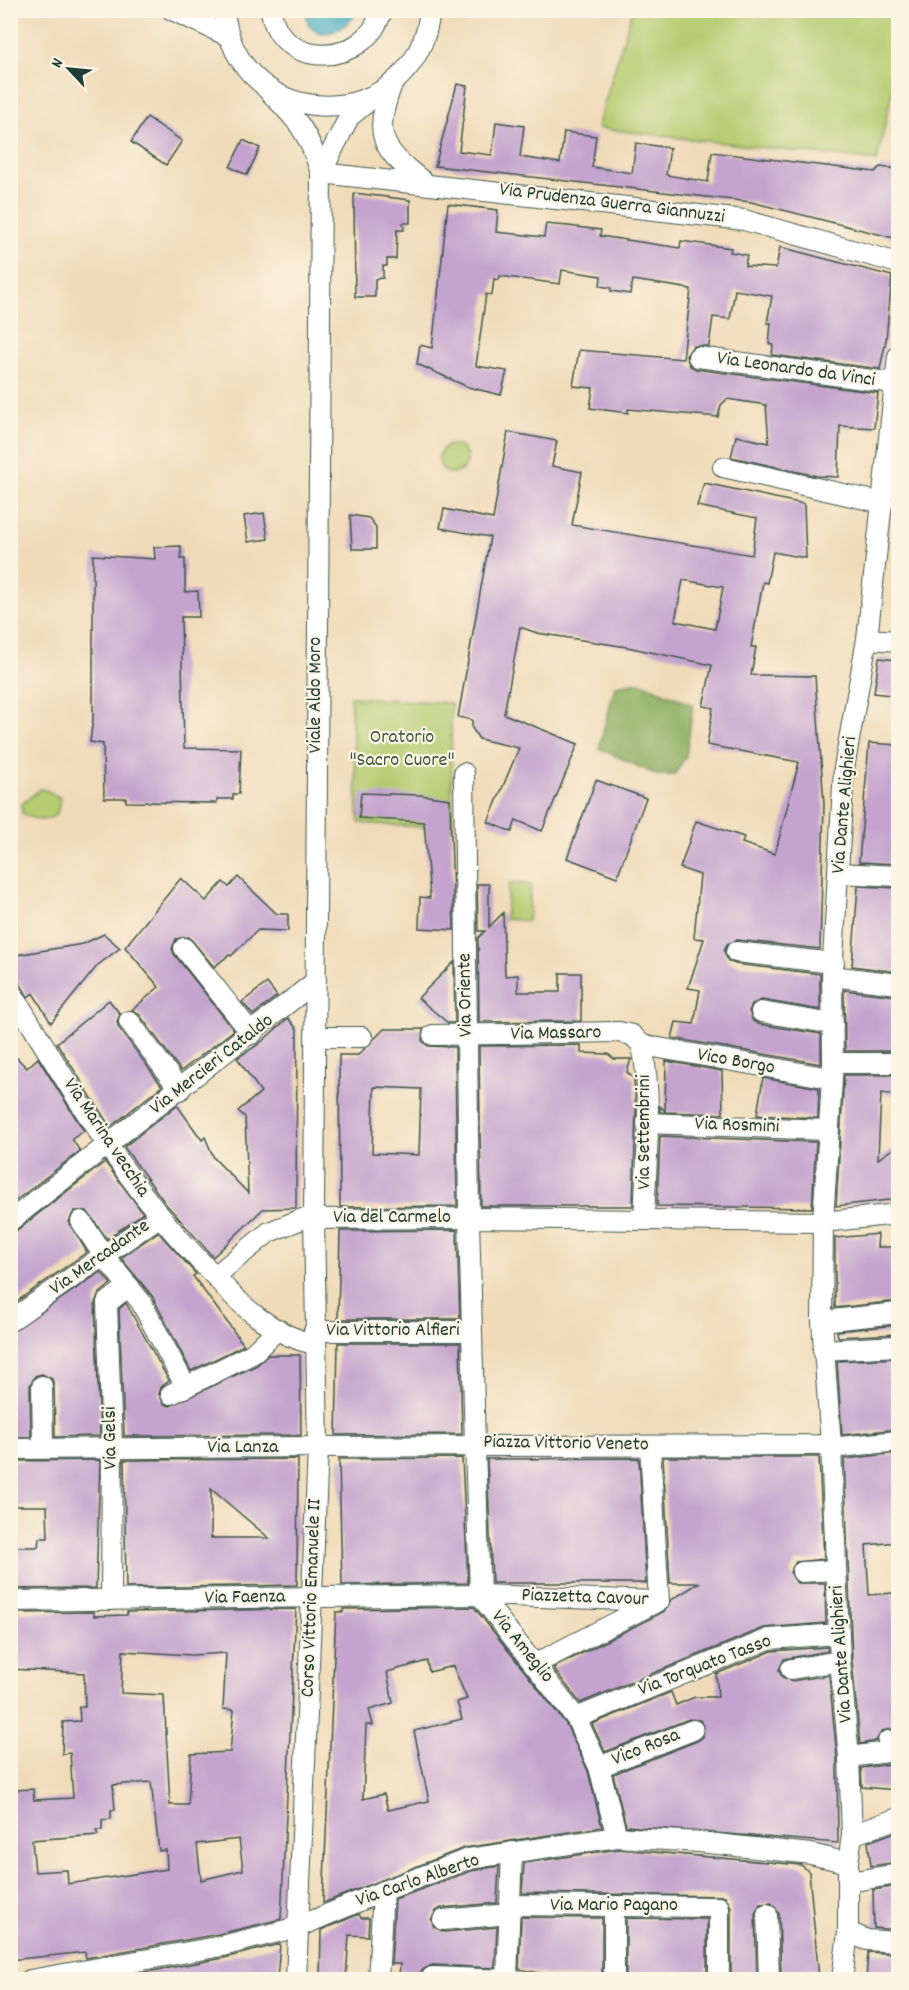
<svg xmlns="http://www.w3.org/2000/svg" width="909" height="1990" font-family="Dekko,sans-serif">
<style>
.green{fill:#b5cc71;stroke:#6a8452;stroke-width:1.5}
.forest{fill:#90b063;stroke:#58764c;stroke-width:1.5}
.water{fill:#40aac0;stroke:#30747a;stroke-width:1.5}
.building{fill:#c4a4ce;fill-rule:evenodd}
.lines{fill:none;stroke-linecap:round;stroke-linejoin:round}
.minor-casing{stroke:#3e5548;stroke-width:22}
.minor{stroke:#fff;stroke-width:20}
.labels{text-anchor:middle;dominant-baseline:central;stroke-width:4.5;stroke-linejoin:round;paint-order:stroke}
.street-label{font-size:20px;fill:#1f3d34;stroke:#fcf5e5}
.park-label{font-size:20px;fill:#3d5a40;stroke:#fcf5e5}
</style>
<rect width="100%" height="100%" fill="#fcf5e5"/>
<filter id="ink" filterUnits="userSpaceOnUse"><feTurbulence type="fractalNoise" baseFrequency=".0167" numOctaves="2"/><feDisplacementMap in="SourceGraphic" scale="12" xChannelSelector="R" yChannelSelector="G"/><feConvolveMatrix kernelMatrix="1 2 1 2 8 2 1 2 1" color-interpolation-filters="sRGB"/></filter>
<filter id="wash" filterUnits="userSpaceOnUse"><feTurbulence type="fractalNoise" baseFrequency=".008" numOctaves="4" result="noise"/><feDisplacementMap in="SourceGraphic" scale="24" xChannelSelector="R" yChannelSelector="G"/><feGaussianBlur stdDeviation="1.35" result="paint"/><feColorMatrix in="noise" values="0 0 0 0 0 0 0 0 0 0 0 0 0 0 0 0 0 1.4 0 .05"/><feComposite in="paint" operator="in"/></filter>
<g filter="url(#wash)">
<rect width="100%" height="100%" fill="#f0dbb9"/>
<g class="green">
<polygon points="632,11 898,11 898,64 877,161 597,128"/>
<circle cx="453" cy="459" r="14"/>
<polygon points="350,697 451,703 452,829 359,823"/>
<path d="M40 789 48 791 60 798 57 814C43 824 36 820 22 813V804Z"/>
<polygon points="509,883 531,885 528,921 505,919"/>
</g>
<polygon class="forest" points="639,682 693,705 686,756 674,775 657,775 599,748 615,686"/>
<path class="water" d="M306 10H358V11C348 26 324 44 308 25Z"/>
<g id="blocks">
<g class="building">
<polygon points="457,84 467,86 459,151 492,155 496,122 524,126 520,157 560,163 564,132 596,136 592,167 632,173 636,143 670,148 666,175 708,182 712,152 875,172 880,167 898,169 898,239 751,202 435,166"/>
<polygon points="147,117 182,141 166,165 131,142"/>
<polygon points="243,140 260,148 247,175 230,167"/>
<polygon points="354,193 410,200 410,223 403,223 404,230 397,230 396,259 387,259 387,266 383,266 383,278 375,279 375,297 355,297"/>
<polygon points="448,204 498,210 496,232 544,237 546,224 568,226 601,230 600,236 680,248 681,241 731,248 730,252 747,255 745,266 776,268 780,247 892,276 886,340 880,369 772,355 773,345 769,344 771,323 767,323 772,296 735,290 730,319 713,317 709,346 693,346 686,356 690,366 696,369 878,393 874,428 840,426 838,477 817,476 731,457 736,436 769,443 766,405 727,399 721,405 718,417 628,409 628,413 590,408 593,388 573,386 579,350 683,359 691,289 633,280 630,294 611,291 611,288 600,286 601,276 562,270 560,284 500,276 499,280 494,279 492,295 486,294 476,366 507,371 501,395 468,387 417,364 420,345 432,348"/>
<path d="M508 432 557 441 552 466 582 472 572 525 752 555 757 518 697 506 704 483 804 504 806 558 773 552 767 583 763 582 751 647H756L751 675 815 676 824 804 820 949 737 940 727 944 724 951 728 961 735 964 820 974V1010L762 1000 752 1004 749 1011 753 1021 758 1024 821 1034V1064L672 1038 676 1022 694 1024 700 990 688 988 704 939 694 938 700 875 680 868 696 821 744 837 742 843 775 854 799 762 707 745 713 708 703 706 712 665 627 647 537 633 520 627 504 714 578 744 542 831 516 820 512 832 488 822 519 748 479 739 472 728V720L458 717 490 537 440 528 444 509 493 519ZM683 580 723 587 715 629 675 621Z"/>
<polygon points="264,513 268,539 248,542 244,516"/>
<polygon points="350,515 369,518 376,527 376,549 352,549"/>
<polygon points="181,546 181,559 185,559 185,592 198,591 199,617 181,617 184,748 241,749 239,794 233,794 233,799 217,799 217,803 126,802 126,798 104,798 103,744 90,742 93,719 93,555 155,559 154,547"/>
<polygon points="879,658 898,660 898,696 874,693"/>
<polygon points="869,743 898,745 898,864 859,862"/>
<polygon points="596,780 646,798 617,877 567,858"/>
<polygon points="361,793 420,795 450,799 454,930 419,928 420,897 430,898 424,822 359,818"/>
<polygon points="238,877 277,914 288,914 288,931 258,930 231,956 229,955 214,967 189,937 176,939 172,949 175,955 234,1030 181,1071 139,1014 132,1010 159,987 125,947 181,878 206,901 223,882 229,887"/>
<polygon points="477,884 489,884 489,927 503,913 505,976 518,975 518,992 560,992 560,973 581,973 581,1021 479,1022 478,938 485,931 478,931"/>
<polygon points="858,886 898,888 898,972 852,966"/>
<polygon points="104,934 120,948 98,965 51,1023 33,993 28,997 20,983 10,978 10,956 83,944"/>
<polygon points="454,962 455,1023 448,1023 418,998"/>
<polygon points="267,983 277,996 253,1015 242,1002"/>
<polygon points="844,990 898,996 898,1051 845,1051"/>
<polygon points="109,1000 120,1014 117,1022 119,1028 162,1086 110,1127 57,1043"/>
<polygon points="288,1018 297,1029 296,1208 263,1209 213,1257 165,1203 124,1147 177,1105 202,1140 205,1137 214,1158 248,1193 245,1117 238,1111 261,1092 237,1058 259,1044"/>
<path d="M384 1029H423L422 1041 428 1046 455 1047 457 1206 340 1207 339 1055H358ZM374 1087 421 1089 419 1155 372 1153Z"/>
<polygon points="581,1045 581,1053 608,1054 614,1059 631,1059 627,1072 634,1079 636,1110 633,1206 481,1206 479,1046"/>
<polygon points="10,1051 27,1068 38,1058 84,1131 72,1139 80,1151 10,1205"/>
<polygon points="666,1061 722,1071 723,1114 660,1112 660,1106 665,1111"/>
<polygon points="844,1075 898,1075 898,1095 881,1093 878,1159 898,1145 898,1199 836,1206"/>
<polygon points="763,1078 819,1088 818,1118 757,1115"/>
<polygon points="660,1136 816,1142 812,1208 657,1206"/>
<polygon points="105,1162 143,1213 107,1239 87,1211 74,1211 69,1222 87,1252 10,1306 10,1233 17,1230"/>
<polygon points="457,1230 460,1319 338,1319 340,1231"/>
<polygon points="158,1232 196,1274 193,1276 244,1345 191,1371 152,1296 121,1258"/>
<polygon points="878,1234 877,1247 898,1247 898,1301 835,1308 835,1238"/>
<polygon points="101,1272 111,1284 99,1294 95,1303 100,1436 55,1437 54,1385 52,1379 42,1374 35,1376 30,1386 31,1437 10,1437 10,1333"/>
<polygon points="126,1303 169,1381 161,1387 159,1394 164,1404 170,1406 257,1365 268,1355 300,1355 301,1435 124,1436 119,1309"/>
<polygon points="898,1325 898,1334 838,1337 837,1331"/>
<polygon points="338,1343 460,1343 462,1434 336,1435"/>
<polygon points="898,1358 898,1429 842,1435 837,1361"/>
<polygon points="898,1453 898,1542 866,1545 869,1595 893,1593 895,1625 898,1625 898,1728 882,1731 876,1741 860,1744 852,1660 844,1459"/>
<polygon points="663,1457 819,1457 824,1559 796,1562 790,1572 797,1583 825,1583 826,1623 764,1628 580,1703 553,1668 665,1611 671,1600 699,1583 670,1583"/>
<polygon points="462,1458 468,1583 342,1585 339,1459"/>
<polygon points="639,1458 646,1583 492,1583 487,1459"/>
<path d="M298 1459 297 1585 126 1588 124 1460ZM211 1489 269 1538H211Z"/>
<polygon points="100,1460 96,1588 10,1589 10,1547 38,1547 39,1538 48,1538 47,1506 10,1506 10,1461"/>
<path d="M474 1607 566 1724 588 1771 602 1827 464 1848 323 1903 336 1612H343V1609ZM427 1661 429 1672 453 1666 467 1699 457 1702 462 1719 414 1731 429 1801 388 1810 384 1794 363 1799 366 1725H373L369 1710 393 1703 387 1672Z"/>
<path d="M296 1609 281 1919 219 1934 86 1958 85 1952 10 1960V1929L16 1928 10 1894V1806L12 1800 15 1801 14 1790 33 1789 34 1800 73 1798 70 1753 62 1754 63 1722 80 1721 79 1707H85L84 1673 10 1669V1613L94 1612V1616L127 1615V1612ZM123 1651 192 1655 226 1653 223 1709 234 1710 230 1752 191 1754 188 1805H170L164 1695 121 1693ZM151 1782 159 1851 166 1850 167 1869 68 1884 67 1870 35 1872 32 1840 98 1835 96 1830H102V1820L111 1819V1810H115L113 1785ZM239 1839 243 1870 201 1880 197 1844Z"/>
<polygon points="827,1647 828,1651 784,1659 779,1670 782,1677 792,1681 829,1675 837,1758 838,1843 626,1826 613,1774 697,1741 703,1737 704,1726 700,1720 689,1719 605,1752 592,1724 671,1692 676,1705 695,1697 718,1697 716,1674 772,1651"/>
<polygon points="898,1758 898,1790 862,1787 861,1768 890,1764"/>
<polygon points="898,1831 898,1862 871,1866 868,1842"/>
<polygon points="618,1849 801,1865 809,1872 819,1978 781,1979 779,1914 772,1903 760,1904 755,1914 757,1979 743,1979 731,1977 731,1907 725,1896 522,1893 524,1863"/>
<polygon points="499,1866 497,1903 441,1908 436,1911 431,1920 434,1927 444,1932 497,1927 495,1968 432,1965 422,1970 420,1976 399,1977 400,1964 391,1964 395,1899 471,1871"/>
<polygon points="898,1886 898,1930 874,1928 873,1890"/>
<polygon points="359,1914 361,1918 369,1918 368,1936 349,1935 346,1980 320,1980 321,1930"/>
<polygon points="521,1917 602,1918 602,1979 559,1977 519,1969"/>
<polygon points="626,1918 707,1919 707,1978 626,1980"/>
<polygon points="280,1944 277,1980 102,1980 224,1958"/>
<polygon points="868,1952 898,1954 898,1980 866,1980"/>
</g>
</g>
</g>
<g filter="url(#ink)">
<use href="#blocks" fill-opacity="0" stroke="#3e5548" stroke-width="1.5"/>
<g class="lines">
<g class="minor-casing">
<g id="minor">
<polyline points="172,10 228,36"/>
<path d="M224 10C237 138 417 137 430 10"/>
<path d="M271 10C278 69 365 70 382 10"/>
<path d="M392 84C372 138 382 149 425 183"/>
<path d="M265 87C297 120 307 128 321 173L314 1217 318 1448 296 1980"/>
<polyline points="321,173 744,220 898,263"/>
<polyline points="321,173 349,117 366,103"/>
<polyline points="898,356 867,639 844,768 832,976 833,1063 823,1222 822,1321 831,1445 475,1446 469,1218 823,1222 898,1214"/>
<polyline points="698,357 894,383"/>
<polyline points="723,467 883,503"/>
<polyline points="867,639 898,641"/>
<polyline points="839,873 898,876"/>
<polyline points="184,948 252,1034"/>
<polyline points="736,952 834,963"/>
<polyline points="832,976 898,984"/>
<path d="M10 990C72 1090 130 1194 215 1276"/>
<polyline points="761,1012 833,1024"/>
<polyline points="129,1021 180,1090"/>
<polyline points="433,1035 619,1032 632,1035 642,1045"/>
<polyline points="315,1037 362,1037"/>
<polyline points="642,1045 830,1078"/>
<path d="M642 1045C653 1101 646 1162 644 1220"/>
<polyline points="833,1063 898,1063"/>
<polyline points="647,1123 827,1130"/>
<polyline points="10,1221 316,981"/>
<polyline points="81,1221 104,1256 141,1302 186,1387"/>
<polyline points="10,1321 160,1216"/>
<polyline points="822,1321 898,1313"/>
<polyline points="314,1331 471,1331"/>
<path d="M314 1344C275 1336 240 1306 215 1276L269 1232 302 1219 469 1218 464 773"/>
<polyline points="823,1350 898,1346"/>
<polyline points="42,1386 43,1448"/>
<polyline points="171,1394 252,1354 278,1329"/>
<polyline points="650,1447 659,1601"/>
<polyline points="10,1449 475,1446 480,1595 576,1718 599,1767 617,1837"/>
<polyline points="802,1572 836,1570"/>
<polyline points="111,1600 112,1447 107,1303 129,1286"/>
<polyline points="10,1601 480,1595 659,1601"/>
<polyline points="535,1664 656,1602"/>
<polyline points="791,1669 840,1661"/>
<polyline points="576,1718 769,1639 839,1634"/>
<polyline points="849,1757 888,1752 888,1741 898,1740"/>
<polyline points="599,1767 693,1730"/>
<polyline points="852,1835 898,1818"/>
<polyline points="512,1852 507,1978 514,1980"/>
<polyline points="848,1882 898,1874"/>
<polyline points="509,1905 719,1907 719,1980"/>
<polyline points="767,1914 769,1980"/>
<polyline points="443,1920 509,1914"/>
<polyline points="848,1932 867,1940 898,1942"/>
<polyline points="432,1977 507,1980"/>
<polyline points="30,1980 222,1946 298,1927 383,1891 468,1859 617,1837 699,1842 811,1854 848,1863"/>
<polyline points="378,1980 383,1891"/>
<polyline points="614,1980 614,1907"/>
<polyline points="842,1980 848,1932 848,1863 852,1835 849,1757 840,1661 831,1445 840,1447 898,1441"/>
</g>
</g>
<use href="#minor" class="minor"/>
</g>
</g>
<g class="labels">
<g class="street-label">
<text transform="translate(612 204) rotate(7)">Via Prudenza Guerra Giannuzzi</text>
<text transform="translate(796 370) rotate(8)">Via Leonardo da Vinci</text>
<text transform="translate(316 695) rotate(-90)">Viale Aldo Moro</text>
<text transform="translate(845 805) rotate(-85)">Via Dante Alighieri</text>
<text transform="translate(466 995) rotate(-91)">Via Oriente</text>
<text transform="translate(556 1034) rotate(-1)">Via Massaro</text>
<text transform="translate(736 1062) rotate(10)">Vico Borgo</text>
<text transform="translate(212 1065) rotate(-38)">Via Mercieri Cataldo</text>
<text transform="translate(737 1126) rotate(2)">Via Rosmini</text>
<text transform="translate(645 1132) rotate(-90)">Via Settembrini</text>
<text transform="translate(106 1138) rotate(56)">Via Marina vecchia</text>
<text x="392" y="1218">Via del Carmelo</text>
<text transform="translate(100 1258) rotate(-35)">Via Mercadante</text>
<text x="393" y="1331">Via Vittorio Alfieri</text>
<text transform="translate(111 1438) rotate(-91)">Via Gelsi</text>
<text transform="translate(566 1444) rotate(1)">Piazza Vittorio Veneto</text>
<text x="243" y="1448">Via Lanza</text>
<text transform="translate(245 1598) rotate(-1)">Via Faenza</text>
<text transform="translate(312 1598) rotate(-88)">Corso Vittorio Emanuele II</text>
<text transform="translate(585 1598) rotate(2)">Piazzetta Cavour</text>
<text transform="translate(522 1647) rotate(51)">Via Ameglio</text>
<text transform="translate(842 1654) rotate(-94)">Via Dante Alighieri</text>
<text transform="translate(705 1666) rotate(-21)">Via Torquato Tasso</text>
<text transform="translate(646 1748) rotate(-22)">Vico Rosa</text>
<text transform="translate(418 1881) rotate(-19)">Via Carlo Alberto</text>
<text x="614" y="1906">Via Mario Pagano</text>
</g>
<g class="park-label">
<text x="402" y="738">Oratorio<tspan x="402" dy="23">"Sacro Cuore"</tspan></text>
</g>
</g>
<rect width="909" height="1990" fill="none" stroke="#fcf5e5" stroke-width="36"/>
<g transform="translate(69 69) rotate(296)" stroke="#fcf5e5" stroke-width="4.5" paint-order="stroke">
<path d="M0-4.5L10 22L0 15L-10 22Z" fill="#1f3d34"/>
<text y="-9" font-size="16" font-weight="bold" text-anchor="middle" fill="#1f3d34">N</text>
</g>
</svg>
